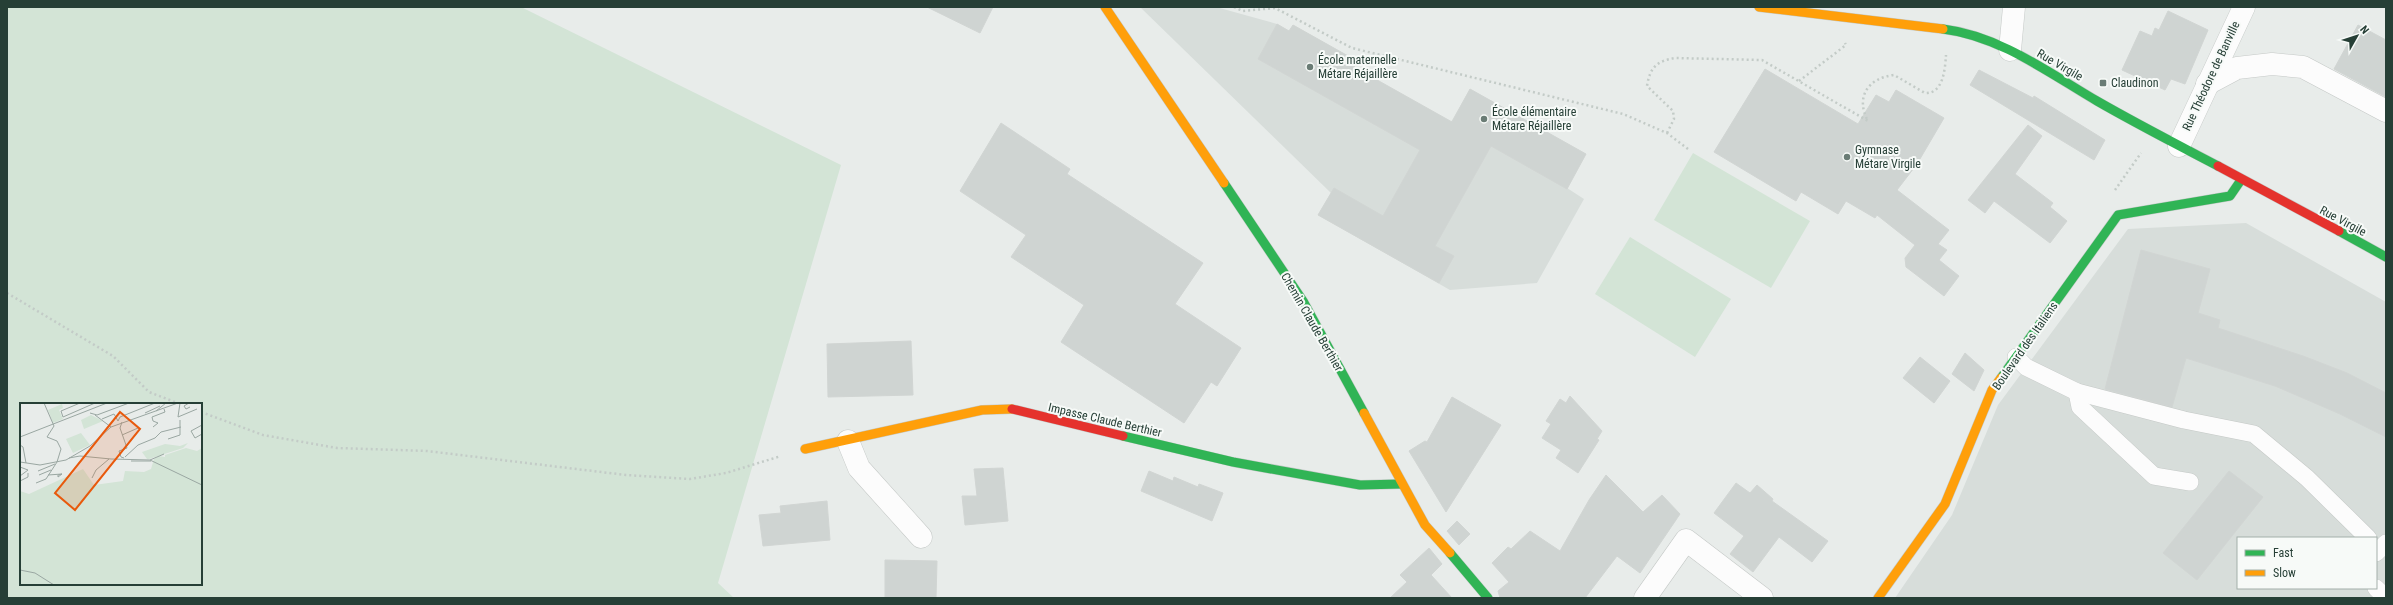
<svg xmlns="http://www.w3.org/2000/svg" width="2393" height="605" font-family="'Roboto Condensed',sans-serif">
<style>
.built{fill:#d7ddda;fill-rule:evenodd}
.green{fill:#d3e4d6;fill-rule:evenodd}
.building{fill:#cfd4d2;stroke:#d1d5d3}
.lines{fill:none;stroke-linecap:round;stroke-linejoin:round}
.lane-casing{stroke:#c5c9c7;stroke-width:18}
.street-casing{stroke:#c5c9c7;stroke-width:23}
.fast-casing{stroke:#c4c9c7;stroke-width:10}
.slow-casing{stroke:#c4c9c7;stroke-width:10}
.jam-casing{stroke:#c4c9c7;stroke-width:10}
.path{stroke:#c3cbc7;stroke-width:2.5;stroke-dasharray:2 3;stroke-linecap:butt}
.lane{stroke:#fcfcfc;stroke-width:17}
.street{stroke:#fcfcfc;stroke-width:22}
.fast{stroke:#30b455;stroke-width:9}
.slow{stroke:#ff9f0a;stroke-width:9}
.jam{stroke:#e5322d;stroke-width:9}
.poi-dot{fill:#6a7c75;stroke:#f7faf8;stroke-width:1.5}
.labels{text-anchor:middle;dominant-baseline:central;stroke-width:4;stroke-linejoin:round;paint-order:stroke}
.poi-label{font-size:12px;fill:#263f36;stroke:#f7faf8;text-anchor:start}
.street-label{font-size:12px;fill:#263f36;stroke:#f7faf8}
.inset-road{fill:none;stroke:#9aa7a2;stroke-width:1}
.view{fill:#e8590c;fill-opacity:0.15;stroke:#e8590c;stroke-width:2}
.inset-edge{fill:none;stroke:#263f36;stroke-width:2}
</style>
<rect width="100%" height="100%" fill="#e8ecea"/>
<g class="built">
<polygon points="1140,7 1216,7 1277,24 1289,31 1293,25 1357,61 1354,67 1451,122 1470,89 1586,154 1567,188 1584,199 1537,283 1450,290 1318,215 1331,193"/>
<path d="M2246 223 2386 302V598H1895L1952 515 1998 405 2128 229ZM2238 538H2376V588H2238Z"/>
</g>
<g class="green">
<path d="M7 7H521L841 165 718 583 734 598H7ZM21 404H201V584H21Z"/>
<polygon points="1693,153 1810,221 1771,288 1654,220"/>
<polygon points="1630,237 1731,299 1695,357 1595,294"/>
</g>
<g class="building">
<polygon points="927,7 993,7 980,33"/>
<polygon points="2168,11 2208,30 2185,84 2171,79 2165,90 2122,70 2140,31 2152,36 2155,28 2159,30"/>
<polygon points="1277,24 1289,31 1293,25 1357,61 1354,67 1452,122 1470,89 1586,154 1567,189 1491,146 1435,246 1454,256 1439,283 1318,215 1334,188 1383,216 1420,150 1258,59"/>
<polygon points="2358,25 2386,40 2386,97 2334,69"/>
<polygon points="1765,69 1858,124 1876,95 1889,102 1896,90 1944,118 1917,164 1897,190 1949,230 1938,244 1947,250 1939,260 1959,276 1944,296 1906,267 1905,258 1915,245 1877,215 1875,218 1846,201 1838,214 1801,192 1796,201 1714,152"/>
<polygon points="1979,70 2033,98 2034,96 2105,140 2094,160 1970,85"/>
<polygon points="1001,123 1070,169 1067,174 1203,263 1175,304 1241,348 1217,386 1211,382 1184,423 1061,342 1084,305 1011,257 1026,235 960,191"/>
<polygon points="2028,125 2042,136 2015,174 2053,203 2050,207 2067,221 2050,243 1994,201 1985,213 1968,200"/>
<polygon points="2141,250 2210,269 2198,313 2220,320 2218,328 2303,356 2347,373 2386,393 2386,437 2340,414 2275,386 2186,358 2172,407 2105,389"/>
<polygon points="911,341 913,395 828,397 827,344"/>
<polygon points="1965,353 1984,370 1974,391 1952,374"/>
<polygon points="1920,357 1950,381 1934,403 1903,378"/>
<polygon points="1570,396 1602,431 1597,439 1599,440 1578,473 1556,458 1561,450 1542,438 1551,424 1546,421 1560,399 1566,403"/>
<polygon points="1452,397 1501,425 1446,512 1409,451 1425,441 1427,442"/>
<polygon points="1003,468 1008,521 965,525 962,496 977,496 974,469"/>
<polygon points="1149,471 1173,481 1174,477 1198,487 1199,484 1223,493 1212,521 1141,491"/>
<polygon points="2229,471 2263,497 2197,580 2163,553"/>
<polygon points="1606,475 1643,512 1662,495 1680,514 1640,573 1617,556 1585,598 1500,598 1498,591 1509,582 1492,563 1508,547 1511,549 1530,531 1560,551 1589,500"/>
<polygon points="1736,483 1750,493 1757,485 1773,499 1772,501 1828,541 1812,562 1779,537 1753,572 1730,554 1744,536 1714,513"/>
<polygon points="827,501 830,540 763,546 759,515 781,513 780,506"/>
<polygon points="1457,521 1470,534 1459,545 1447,531"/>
<polygon points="1429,548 1442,564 1431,575 1452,598 1390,598 1407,582 1400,575"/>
<polygon points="885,560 937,561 936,598 885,598"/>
</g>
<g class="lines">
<g class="lane-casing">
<g id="lane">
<polyline points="2016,357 2026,367 2077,392 2184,420 2254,434 2307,478 2368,538"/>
<polyline points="2077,392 2080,407 2154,476 2190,482"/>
<polyline points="2376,553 2386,543"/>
<polyline points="2376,588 2386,598"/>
</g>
</g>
<g class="street-casing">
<g id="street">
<polyline points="2010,50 2014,7"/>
<polyline points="2207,84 2237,68 2272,64 2303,67 2386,111"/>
<polyline points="2179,146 2244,7"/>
<polyline points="848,441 859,468 921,537"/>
<polyline points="1645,598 1686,540 1762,598"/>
</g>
</g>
<g class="fast-casing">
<g id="fast">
<path d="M1943 29C2000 36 2049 73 2097 101 2137 124 2178 145 2218 166"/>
<polyline points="1224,183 1303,301 1364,413"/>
<polyline points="2339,231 2386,257"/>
<polyline points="2001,378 2118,215 2230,196 2241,180"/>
<polyline points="1123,436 1233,462 1360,485 1401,484"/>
<polyline points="1450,553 1488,598"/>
</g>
</g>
<g class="slow-casing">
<g id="slow">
<polyline points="1105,7 1224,183"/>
<polyline points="1759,7 1943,29"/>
<polyline points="1364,413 1425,525 1450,553"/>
<polyline points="805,449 982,410 1012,409"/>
<polyline points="1878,598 1945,504 1992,390 2001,378"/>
</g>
</g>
<g class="jam-casing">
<g id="jam">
<polyline points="2218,166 2339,231"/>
<polyline points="1012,409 1123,436"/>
</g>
</g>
<g class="path">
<polyline points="1234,7 1243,11 1275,8 1352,48 1623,114 1667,133 1688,149"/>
<polyline points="1799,81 1846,45 1845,43"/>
<path d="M1667 133 1674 119 1673 111 1647 86C1650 67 1657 61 1675 58L1762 60 1868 121C1855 97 1868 78 1894 75L1925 93C1943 94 1945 70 1946 55"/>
<polyline points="2115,190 2141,153"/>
<polyline points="7,293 113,356 149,392 180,404"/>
<polyline points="201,412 263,435 337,448 427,451 626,475 690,479 726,473 781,456"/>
</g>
<use href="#lane" class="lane"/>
<use href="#street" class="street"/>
<use href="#fast" class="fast"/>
<use href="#slow" class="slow"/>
<use href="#jam" class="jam"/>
</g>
<g class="poi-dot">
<circle cx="1310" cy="67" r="4"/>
<rect x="2099" y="79" width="8" height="8" rx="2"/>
<circle cx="1484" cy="119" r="4"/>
<circle cx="1847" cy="157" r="4"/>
</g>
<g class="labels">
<g class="poi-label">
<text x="1318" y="60">École maternelle<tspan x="1318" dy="14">Métare Réjaillère</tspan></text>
<text x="2111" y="83">Claudinon</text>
<text x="1492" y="112">École élémentaire<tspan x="1492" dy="14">Métare Réjaillère</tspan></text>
<text x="1855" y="150">Gymnase<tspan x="1855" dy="14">Métare Virgile</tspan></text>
</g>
<g class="street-label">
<text transform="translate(2060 65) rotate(30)">Rue Virgile</text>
<text transform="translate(2211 76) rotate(-65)">Rue Théodore de Banville</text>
<text transform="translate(2343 221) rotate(28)">Rue Virgile</text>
<text transform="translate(1312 322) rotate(60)">Chemin Claude Berthier</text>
<text transform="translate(2025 346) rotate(-55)">Boulevard des Italiens</text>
<text transform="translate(1105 420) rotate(13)">Impasse Claude Berthier</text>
</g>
</g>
<g transform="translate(20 403)">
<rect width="182" height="182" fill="#e8ecea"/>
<path d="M42 1 43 5 39 7 43 16 33 20 28 7ZM71 12 83 18 64 26 61 17ZM61 30 70 42 53 50 46 36ZM168 40 163 45 129 56H127L122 49 145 41 160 43ZM166 45 177 48 182 45V182H0V88L9 91 63 66 74 82 103 78 105 68 124 69 131 66 134 56 139 53 145 54V52Z" fill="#d3e4d6"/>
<path class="inset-road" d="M169 0 164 3 166 6 170 4M136 8 146 0M70 10 77 12 109 0M125 10 140 3M75 12 91 24M43 14 75 0M43 14 41 8 60 0M158 14 177 6M158 14 160 0M82 16 94 11 98 18M98 18 100 14 135 0M102 19 100 25 107 45 99 48 101 54 104 55M182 22 171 28 175 35 182 31M133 24 138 20 133 18 132 14 145 9 144 6M102 32 118 25M0 34 87 0M148 36 160 32V17M0 42 3 44 6 60M105 54 118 42 135 35 141 29 161 24M49 55 60 53 91 56 130 57 182 82M130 57 144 51M111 58H131M0 59 20 62 46 57 70 43 91 24 158 0M0 64 8 67 0 73M18 68 35 61M19 72 31 67M28 72 42 71 38 74V72L42 71M72 75 76 67 89 56M0 78 8 74V70M16 80 26 76 37 59 41 46 37 38 27 34 34 23 24 0M0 167 15 170 34 182"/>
<path class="view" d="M100 9 120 26 55 107 35 90Z"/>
<rect width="182" height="182" class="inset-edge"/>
</g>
<rect width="2393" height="605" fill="none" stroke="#263f36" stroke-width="16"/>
<rect x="2237" y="537" width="140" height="52" fill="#f7faf8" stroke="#a3afaa"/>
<rect x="2245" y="550" width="20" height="6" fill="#30b455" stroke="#a3afaa"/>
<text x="2273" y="557" font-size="12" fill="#263f36">Fast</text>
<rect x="2245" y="570" width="20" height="6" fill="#ff9f0a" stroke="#a3afaa"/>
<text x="2273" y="577" font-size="12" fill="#263f36">Slow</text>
<g transform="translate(2357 36) rotate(51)" stroke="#f7faf8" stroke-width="3" paint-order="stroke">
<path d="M0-3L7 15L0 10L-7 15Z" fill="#263f36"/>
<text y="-6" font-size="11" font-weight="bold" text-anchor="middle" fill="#263f36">N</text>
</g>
</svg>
